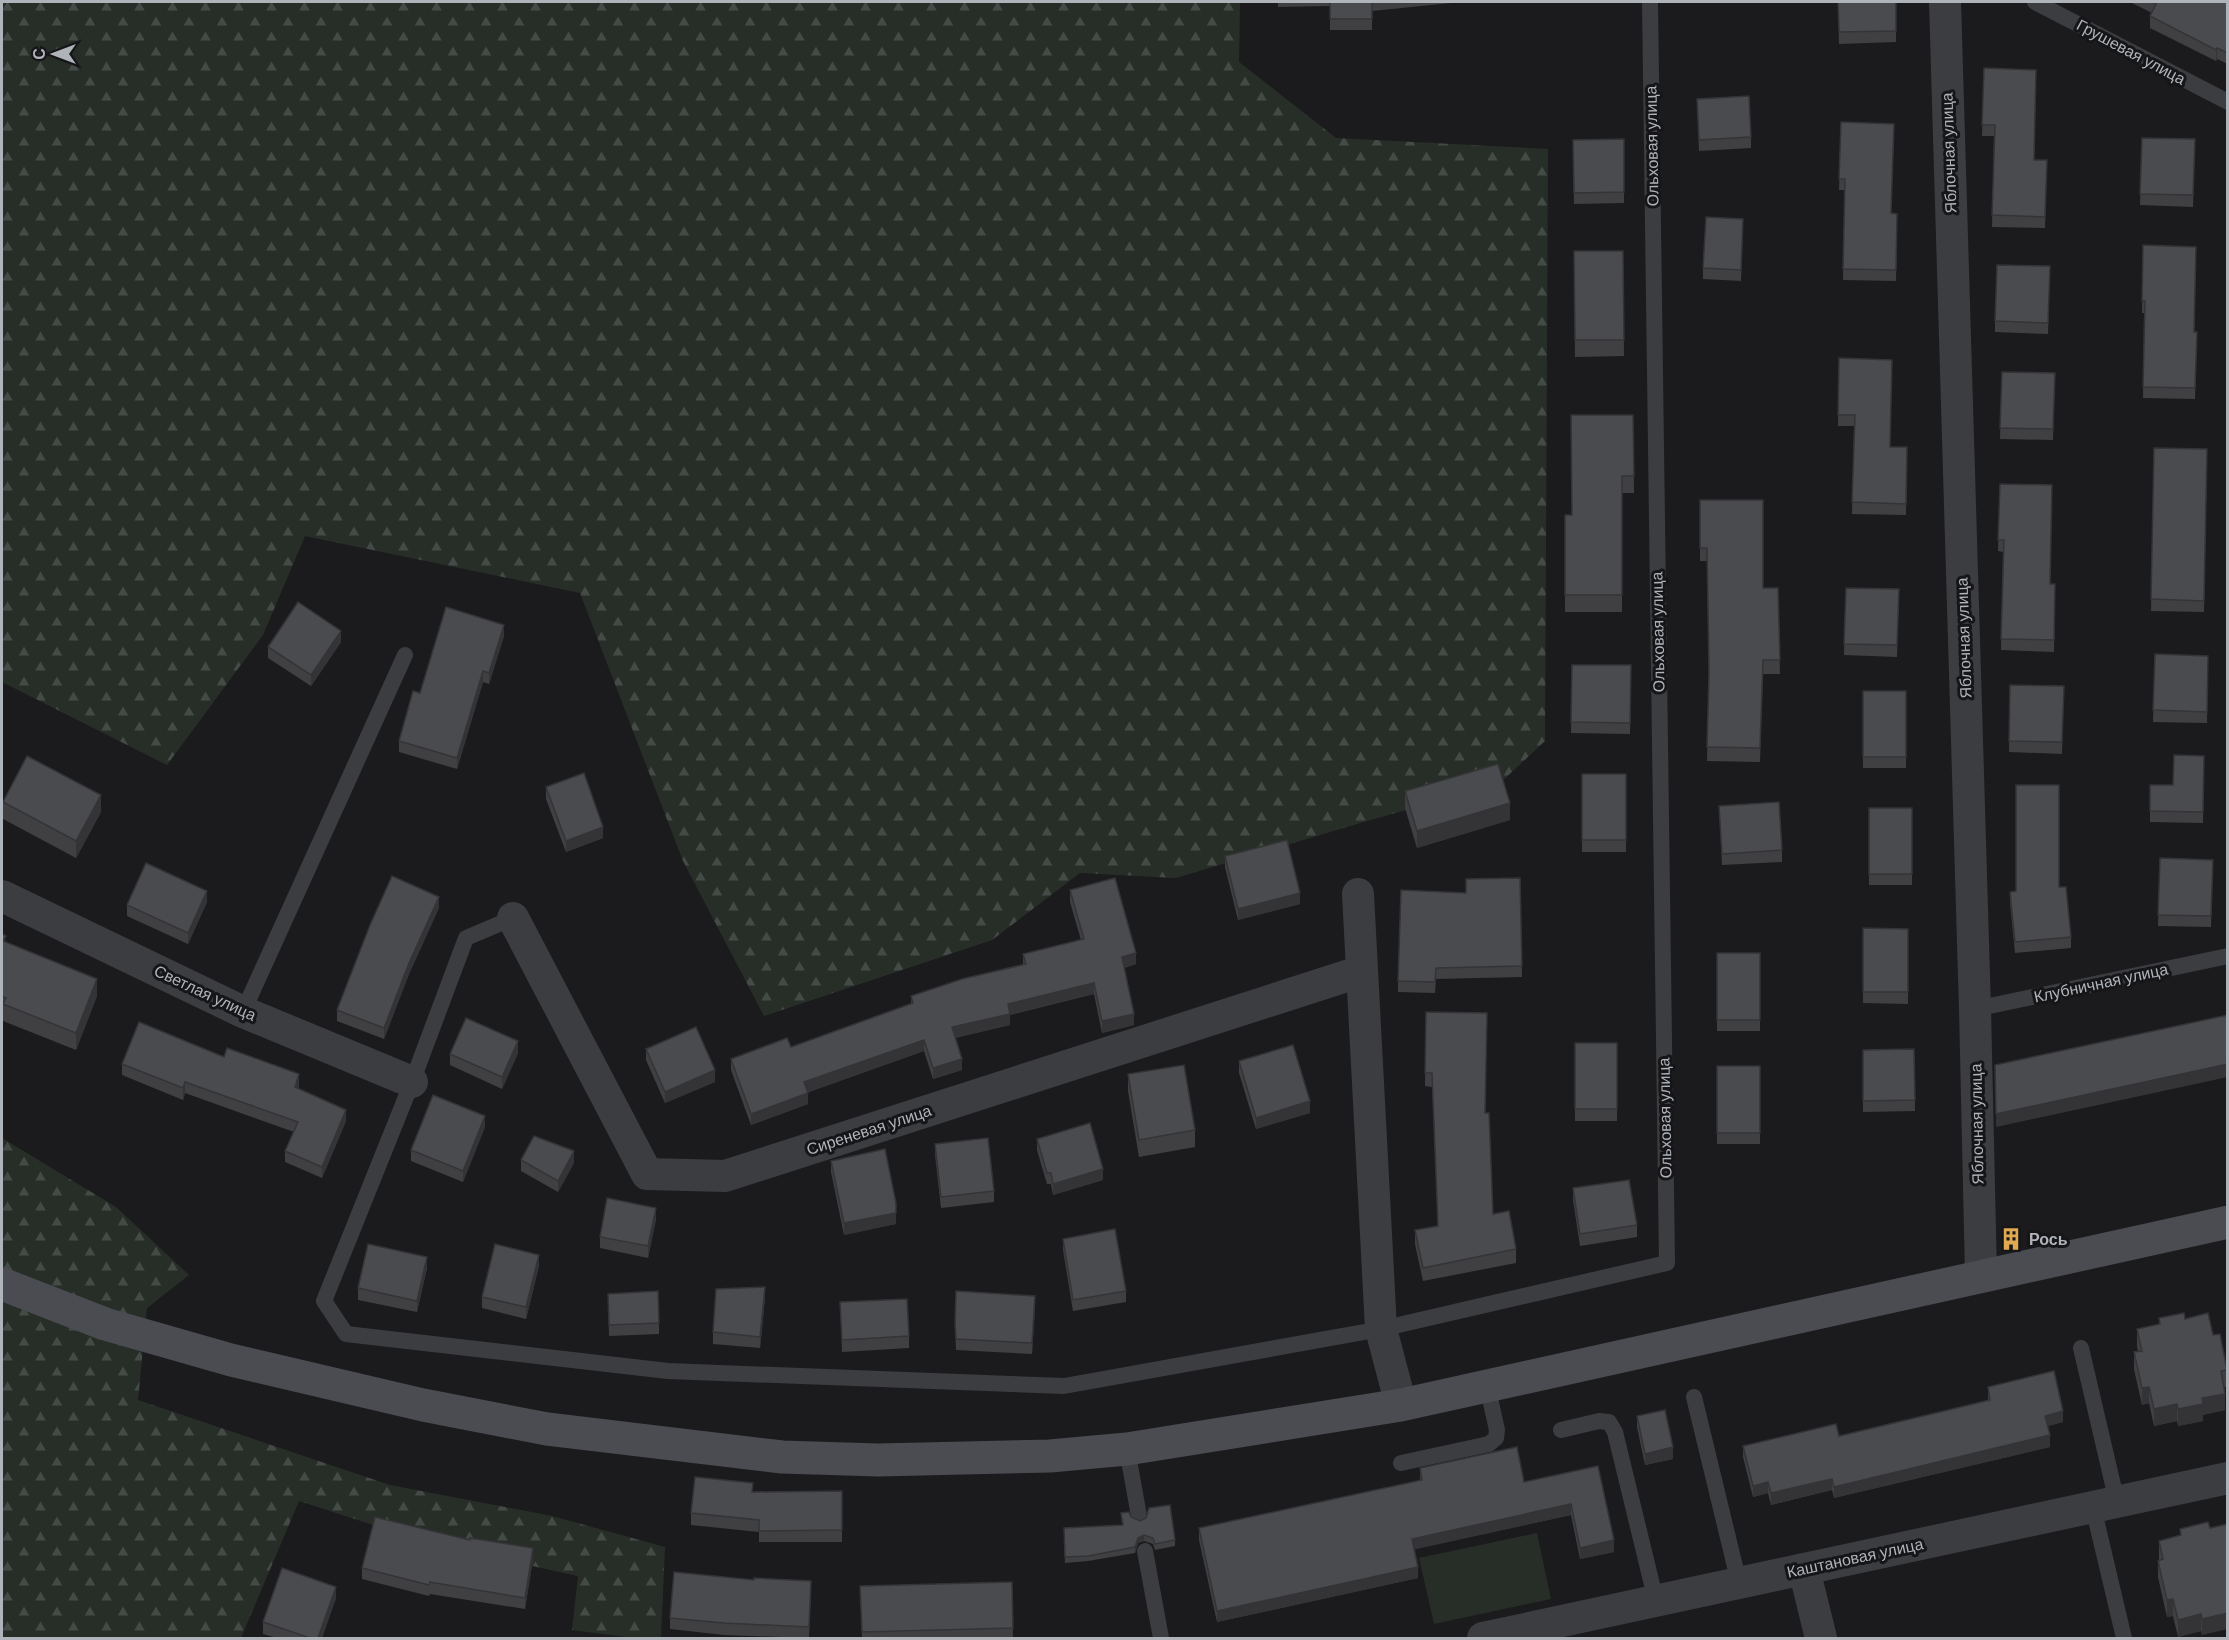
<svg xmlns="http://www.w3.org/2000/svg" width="2229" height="1640" font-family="'DM Sans',sans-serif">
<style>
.forest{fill:url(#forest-firs)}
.garden{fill:#272e28}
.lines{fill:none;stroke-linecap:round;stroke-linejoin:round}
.lane{stroke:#3c3d41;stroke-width:16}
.street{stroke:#3c3d41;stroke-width:32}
.secondary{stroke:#4a4c51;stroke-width:33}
.wall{fill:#404043}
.shaded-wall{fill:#343437}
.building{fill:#4a4b4e;stroke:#343437;stroke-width:1.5}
.labels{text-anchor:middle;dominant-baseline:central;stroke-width:6;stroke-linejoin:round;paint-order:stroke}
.street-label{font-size:16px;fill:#afb3ba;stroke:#161618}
.poi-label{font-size:16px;font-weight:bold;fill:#afb3ba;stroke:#161618;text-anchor:start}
</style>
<defs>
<pattern id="forest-firs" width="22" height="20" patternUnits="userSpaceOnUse" patternTransform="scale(1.5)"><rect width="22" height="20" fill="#272e28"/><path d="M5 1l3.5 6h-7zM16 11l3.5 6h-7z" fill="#444a45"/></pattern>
</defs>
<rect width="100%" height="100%" fill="#1b1b1d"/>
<g class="forest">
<polygon points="2,2 1240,2 1239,62 1336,138 1548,149 1545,741 1499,784 1367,821 1176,878 1080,873 992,940 764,1016 683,861 580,593 305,536 263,635 167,765 2,682"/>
<polygon points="2,1138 116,1207 189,1275 147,1308 138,1400 390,1485 552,1516 665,1547 661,1638 634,1638 572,1630 578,1576 432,1544 299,1501 241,1638 2,1638"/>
</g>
<polygon class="garden" points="1537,1533 1551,1599 1434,1624 1419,1558"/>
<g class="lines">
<g class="lane">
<polyline points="2035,2 2228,102"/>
<polyline points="513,918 466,938 412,1082 324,1301 346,1334 668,1371 1064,1386 1381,1329 1667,1263 1650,2"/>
<polyline points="1975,1009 2228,956"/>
<polyline points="243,1012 405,655"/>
<polyline points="2081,1348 2117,1502"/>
<polyline points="1694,1397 1739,1583"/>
<polyline points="1561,1430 1599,1421 1609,1422 1615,1432 1656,1601"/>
<polyline points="1127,1449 1139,1516"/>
<polyline points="1401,1463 1489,1444 1496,1438 1497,1430 1487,1385"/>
<polyline points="2093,1507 2124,1638"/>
<polyline points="1145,1551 1161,1638"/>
</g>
<g class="street">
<polyline points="1945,2 1975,1009 1981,1275"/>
<polyline points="1358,894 1381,1329 1401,1405"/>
<polyline points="2,896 243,1012 412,1082"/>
<polyline points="513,918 647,1174 725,1176 1362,971"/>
<polyline points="1804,1569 1821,1638"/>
<polyline points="1483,1638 2228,1478"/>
</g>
<polyline class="secondary" points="2,1284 105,1324 231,1360 423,1405 547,1429 782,1457 878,1460 1050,1456 1127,1449 1401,1405 2228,1222"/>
</g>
<g class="wall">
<polygon points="1278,2 1461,2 1372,11 1372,30 1330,30 1330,6 1278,7"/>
<polygon points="1838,2 1896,2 1896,42 1839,44"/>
<polygon points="2130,2 2228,2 2228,64 2217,59 2216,61 2150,28 2150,16 2152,13"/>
<polygon points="1984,68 2034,160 2047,160 2045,228 1992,227 1994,136 1982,136"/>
<polygon points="1697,99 1751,137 1751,148 1699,151"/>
<polygon points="1841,122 1891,213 1897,214 1896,281 1843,280 1845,190 1839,190"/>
<polygon points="2142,138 2195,139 2193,207 2140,205"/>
<polygon points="1624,139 1624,203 1574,204 1573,140"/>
<polygon points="1743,230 1741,281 1703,279 1703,268"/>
<polygon points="2143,245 2194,332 2197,332 2195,399 2143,398 2144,313 2142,313"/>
<polygon points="1574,251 1623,251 1624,356 1575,357"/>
<polygon points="2050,266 2048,334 1995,332 1995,321"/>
<polygon points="1839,358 1890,447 1907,447 1906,515 1852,514 1854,426 1838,426"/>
<polygon points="2002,372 2055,373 2053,440 2000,439"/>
<polygon points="1633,415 1634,493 1622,493 1622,612 1565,612 1565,515 1572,515"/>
<polygon points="2154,448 2207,449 2204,612 2151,611"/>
<polygon points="2000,484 2050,584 2055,584 2054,652 2001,650 2003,552 1998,551"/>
<polygon points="1700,500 1763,588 1778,588 1780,674 1763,674 1760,762 1707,761 1709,679 1707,561 1700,561"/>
<polygon points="1846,588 1899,589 1897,657 1844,655"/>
<polygon points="504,636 489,684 483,682 457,769 399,752 399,741 420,693"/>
<polygon points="341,642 311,686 268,658 268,647"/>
<polygon points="2155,654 2208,656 2207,723 2153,722"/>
<polygon points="1572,665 1631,665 1630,734 1571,733"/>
<polygon points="2010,685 2064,686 2062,754 2009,752"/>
<rect x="1863" y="691" width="43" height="77"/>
<polygon points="2204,756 2203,823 2150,822 2150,811 2173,785"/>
<rect x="1582" y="774" width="44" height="78"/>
<polygon points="546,787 603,838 566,852 546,799"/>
<polygon points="1405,791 1510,820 1417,848 1405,808"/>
<polygon points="3,802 101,812 76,858 3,819"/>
<polygon points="1719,806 1782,850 1782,862 1722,865"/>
<rect x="1869" y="808" width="43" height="77"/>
<polygon points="1225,856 1300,904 1238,920 1225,867"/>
<polygon points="2160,858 2213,860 2211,927 2158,926"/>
<polygon points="1520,878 1522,977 1436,979 1435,993 1398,992 1398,981 1466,893"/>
<polygon points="2059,887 2071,937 2071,948 2015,953 2010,903 2010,892"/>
<polygon points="1070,890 1136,964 1124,968 1134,1025 1102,1033 1094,994 1010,1015 1010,1025 955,1038 962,1070 933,1079 924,1051 808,1092 808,1104 751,1125 731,1070 731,1059 791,1047 911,1004 911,996 1023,965 1023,954 1081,940 1070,902"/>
<polygon points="207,902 188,944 127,916 127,905"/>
<polygon points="439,908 409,974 384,1039 337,1021 337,1010"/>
<polygon points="1863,928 1908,929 1908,1004 1863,1003"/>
<polygon points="2,934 6,942 97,996 76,1050 3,1021 3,1014 2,1013"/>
<rect x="1717" y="953" width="43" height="78"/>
<polygon points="1426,1012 1485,1113 1493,1214 1516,1249 1516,1263 1423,1281 1415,1244 1415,1230 1438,1226 1432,1087 1425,1086"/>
<rect x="1575" y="1043" width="42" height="78"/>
<polygon points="646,1049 715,1082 665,1103 646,1060"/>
<polygon points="1914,1049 1915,1111 1863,1112 1863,1050"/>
<polygon points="518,1053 502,1089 450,1065 450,1054"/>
<polygon points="224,1057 299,1085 298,1089 346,1121 322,1178 285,1162 285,1151 294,1132 185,1093 183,1100 122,1075 122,1064"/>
<polygon points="1239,1061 1310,1113 1256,1129 1239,1073"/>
<rect x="1717" y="1066" width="43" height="78"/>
<polygon points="1128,1074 1195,1130 1195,1147 1139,1157 1128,1091"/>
<polygon points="485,1127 463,1182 411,1161 411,1150"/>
<polygon points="1037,1139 1103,1180 1053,1195 1051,1184 1047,1184 1037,1150"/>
<polygon points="935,1144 994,1191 994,1202 941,1208 935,1155"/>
<polygon points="521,1160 574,1163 558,1192 521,1171"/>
<polygon points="831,1161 896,1224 844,1235 831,1172"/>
<polygon points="1573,1188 1637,1225 1637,1237 1580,1246 1573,1200"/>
<polygon points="656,1219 648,1258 600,1248 600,1237"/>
<polygon points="1063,1239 1126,1291 1126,1302 1073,1311 1063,1250"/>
<polygon points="539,1266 526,1319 482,1308 482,1297"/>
<polygon points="427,1268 417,1312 358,1300 358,1288"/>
<polygon points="608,1294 659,1323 659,1334 609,1336"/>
<polygon points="765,1298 760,1348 713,1344 713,1332"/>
<polygon points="840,1302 909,1336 909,1348 842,1352"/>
<polygon points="1035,1307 1032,1354 956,1350 955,1324"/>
<polygon points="2159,1318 2185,1319 2213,1335 2227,1370 2227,1387 2224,1387 2225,1410 2203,1415 2203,1421 2178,1426 2177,1421 2154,1426 2149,1403 2142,1405 2134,1369 2134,1352 2138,1351 2137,1346 2137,1329 2159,1324"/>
<polygon points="1988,1387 2063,1422 2047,1426 2050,1447 1834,1498 1832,1490 1771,1505 1768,1493 1753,1497 1743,1457 1743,1446 1839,1436 1988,1400"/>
<polygon points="1637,1416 1673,1459 1645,1465 1637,1427"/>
<polygon points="1598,1466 1614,1552 1580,1559 1571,1515 1414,1549 1418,1578 1217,1622 1199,1540 1199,1528 1420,1481 1420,1468 1524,1482"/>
<polygon points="842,1491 842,1542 759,1542 759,1532 691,1525 691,1513 753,1492"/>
<polygon points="1121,1513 1131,1517 1175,1540 1175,1546 1155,1550 1153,1544 1144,1541 1138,1543 1135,1553 1088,1561 1065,1563 1064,1534 1122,1525"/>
<polygon points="2208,1522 2202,1635 2201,1631 2178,1637 2173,1616 2167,1617 2158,1577 2158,1561 2159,1560 2159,1541 2180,1536 2180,1529"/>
<polygon points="533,1559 525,1609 430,1594 429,1596 362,1579 362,1568"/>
<polygon points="1012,1582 1013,1638 862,1638 860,1586"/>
<polygon points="811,1592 809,1638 724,1635 670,1629 670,1618"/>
<polygon points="336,1598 322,1638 277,1638 263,1634 263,1622"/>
</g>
<g class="shaded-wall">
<polygon points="2217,48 2217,59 2216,61 2216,50"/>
<polygon points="504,625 504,636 489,684 489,673"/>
<polygon points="341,631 341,642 311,686 311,675"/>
<polygon points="483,671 483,682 457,769 457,758"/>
<polygon points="101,795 101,812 76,858 76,841"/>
<polygon points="1510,803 1510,820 1417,848 1417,831"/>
<polygon points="603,827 603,838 566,852 566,841"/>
<polygon points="207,891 207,902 188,944 188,933"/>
<polygon points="1300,893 1300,904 1238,920 1238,909"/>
<polygon points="439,897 439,908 409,974 384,1039 384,1028 409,963"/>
<polygon points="1136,953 1136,964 1122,968 1122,957"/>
<polygon points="97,979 97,996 76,1050 76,1033"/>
<polygon points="1094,983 1094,994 1010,1015 1010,1025 952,1038 952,1027 1008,1004"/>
<polygon points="1134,1014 1134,1025 1102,1033 1102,1021"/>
<polygon points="924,1040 924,1051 804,1094 804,1082"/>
<polygon points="518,1041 518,1053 502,1089 502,1077"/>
<polygon points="962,1059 962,1070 933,1079 933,1068"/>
<polygon points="2228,1064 2228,1077 1996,1127 1996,1114"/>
<polygon points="715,1070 715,1082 665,1103 665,1092"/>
<polygon points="299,1074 299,1085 295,1099 295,1087"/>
<polygon points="185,1082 185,1093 183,1100 183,1088"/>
<polygon points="808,1093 808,1104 751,1125 751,1114"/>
<polygon points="1310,1101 1310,1113 1256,1129 1256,1118"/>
<polygon points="346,1110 346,1121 322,1178 322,1167"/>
<polygon points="485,1116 485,1127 463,1182 463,1171"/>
<polygon points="574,1151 574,1163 558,1192 558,1181"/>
<polygon points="1103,1169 1103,1180 1053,1195 1053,1184"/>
<polygon points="656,1208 656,1219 648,1258 648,1246"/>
<polygon points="896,1213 896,1224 844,1235 844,1223"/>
<polygon points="539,1255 539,1266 526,1319 526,1307"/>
<polygon points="427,1257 427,1268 417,1312 417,1301"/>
<polygon points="765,1287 765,1298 760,1348 760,1337"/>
<polygon points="1035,1296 1035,1307 1032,1354 1032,1343"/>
<polygon points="2149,1387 2149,1403 2142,1405 2142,1388"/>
<polygon points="2225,1394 2225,1410 2203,1415 2203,1421 2178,1426 2178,1409 2202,1398"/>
<polygon points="2177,1404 2177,1421 2154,1426 2154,1409"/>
<polygon points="2063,1411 2063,1422 2045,1427 2045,1416"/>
<polygon points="2050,1435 2050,1447 1834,1498 1834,1487"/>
<polygon points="1673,1447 1673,1459 1645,1465 1645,1454"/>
<polygon points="1832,1479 1832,1490 1771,1505 1771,1493"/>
<polygon points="1768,1482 1768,1493 1753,1497 1753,1486"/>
<polygon points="1571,1504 1571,1515 1412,1550 1412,1539"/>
<polygon points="1144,1535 1144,1541 1138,1543 1135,1553 1135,1547 1138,1538"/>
<polygon points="1614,1540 1614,1552 1580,1559 1580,1548"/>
<polygon points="533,1548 533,1559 525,1609 525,1598"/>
<polygon points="1418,1567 1418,1578 1217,1622 1217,1611"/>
<polygon points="336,1587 336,1598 322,1638 318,1638"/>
<polygon points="2173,1599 2173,1616 2167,1617 2167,1600"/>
<polygon points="2228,1613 2228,1629 2202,1635 2202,1619"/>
<polygon points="2201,1614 2201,1631 2178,1637 2178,1620"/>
</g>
<g class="building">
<rect x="1330" y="2" width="42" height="17"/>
<polygon points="1838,2 1896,2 1896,31 1839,32"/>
<polygon points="2152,2 2228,2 2228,53 2217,48 2216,50 2150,16 2156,4"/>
<polygon points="1984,68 2036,70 2034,160 2047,160 2045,217 1992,215 1995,125 1982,125"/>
<polygon points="1749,96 1751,137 1699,140 1697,99"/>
<polygon points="1841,122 1894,124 1891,213 1897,214 1896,270 1843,269 1845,179 1839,179"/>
<polygon points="2142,138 2195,139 2193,195 2140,194"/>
<polygon points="1624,139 1624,192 1574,193 1573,140"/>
<polygon points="1706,217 1743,219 1741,270 1703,268"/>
<polygon points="2143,245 2196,247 2194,332 2197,332 2195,388 2143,387 2145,301 2142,301"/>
<polygon points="1574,251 1623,251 1624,340 1575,340"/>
<polygon points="1997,265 2050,266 2048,323 1995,321"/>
<polygon points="1839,358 1892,360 1890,447 1907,447 1906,504 1852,502 1855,415 1838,415"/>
<polygon points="2002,372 2055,373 2053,429 2000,428"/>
<polygon points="1571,415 1633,415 1634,476 1622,476 1622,595 1565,595 1565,515 1572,515"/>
<polygon points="2154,448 2207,449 2204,601 2151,599"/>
<polygon points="2000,484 2052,485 2050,584 2055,584 2054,640 2001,639 2004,540 1998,540"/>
<polygon points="1700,500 1763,500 1763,588 1778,588 1780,660 1763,660 1760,748 1707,747 1709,673 1707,548 1700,548"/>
<polygon points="1846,588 1899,589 1897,645 1844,644"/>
<polygon points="298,602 341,631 311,675 268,647"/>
<polygon points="446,607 504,625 489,673 483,671 457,758 399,741 413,691 420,693"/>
<polygon points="2155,654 2208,656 2207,712 2153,710"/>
<polygon points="1572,665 1631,665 1630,723 1571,722"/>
<polygon points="2010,685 2064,686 2062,742 2009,741"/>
<rect x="1863" y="691" width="43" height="66"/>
<polygon points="2174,755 2204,756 2203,812 2150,811 2150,785 2173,785"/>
<polygon points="27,756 101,795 76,841 3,802"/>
<polygon points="1498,764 1510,803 1417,831 1405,791"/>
<polygon points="584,773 603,827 566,841 546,787"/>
<rect x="1582" y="774" width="44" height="66"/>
<polygon points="2016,785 2059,785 2059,887 2066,887 2071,937 2015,942 2010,892 2016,891"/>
<polygon points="1779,802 1782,850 1722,854 1719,806"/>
<rect x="1869" y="808" width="43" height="66"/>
<polygon points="1287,840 1300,893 1238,909 1225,856"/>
<polygon points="2160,858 2213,860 2211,916 2158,915"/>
<polygon points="146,863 207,891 188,933 127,905"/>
<polygon points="392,876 439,897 409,963 384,1028 337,1010 370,925"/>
<polygon points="1115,878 1136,953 1122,957 1134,1014 1102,1021 1094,983 1008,1004 1010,1014 952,1027 962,1059 933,1068 924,1040 804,1082 808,1093 751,1114 731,1059 787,1038 791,1047 913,1003 911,996 962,979 1026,964 1023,954 1084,939 1070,890"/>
<polygon points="1520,878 1522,966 1436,968 1435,982 1398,981 1401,890 1466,893 1466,879"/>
<polygon points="1863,928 1908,929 1908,992 1863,992"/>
<polygon points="2,934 6,936 3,941 97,979 76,1033 3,1004 6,998 2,996"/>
<rect x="1717" y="953" width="43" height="67"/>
<polygon points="1426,1012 1487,1013 1485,1113 1489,1113 1493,1214 1509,1211 1516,1249 1423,1268 1415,1230 1438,1226 1432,1073 1425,1073"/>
<polygon points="2228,1015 2228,1064 1996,1114 1995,1065"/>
<polygon points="466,1018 518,1041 502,1077 450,1054"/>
<polygon points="139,1022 224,1057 227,1048 299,1074 295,1087 346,1110 322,1167 285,1151 298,1122 185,1082 183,1088 122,1064"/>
<polygon points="696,1027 715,1070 665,1092 646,1049"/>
<rect x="1575" y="1043" width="42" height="66"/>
<polygon points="1293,1045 1310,1101 1256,1118 1239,1061"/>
<polygon points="1914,1049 1915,1100 1863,1101 1863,1050"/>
<polygon points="1184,1065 1195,1130 1139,1140 1128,1074"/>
<rect x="1717" y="1066" width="43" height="67"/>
<polygon points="433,1095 485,1116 463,1171 411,1150"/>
<polygon points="1090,1123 1103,1169 1053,1184 1051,1173 1047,1173 1037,1139"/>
<polygon points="534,1136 574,1151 558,1181 521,1160"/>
<polygon points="988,1138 994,1191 941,1197 935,1144"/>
<polygon points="885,1149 896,1203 896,1213 844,1223 831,1161"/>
<polygon points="1629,1180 1637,1225 1580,1234 1573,1188"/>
<polygon points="607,1198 656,1208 648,1246 600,1237"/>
<polygon points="1115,1229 1126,1291 1073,1300 1063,1239"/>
<polygon points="368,1244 427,1257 417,1301 358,1288"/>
<polygon points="495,1244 539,1255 526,1307 482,1297"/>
<polygon points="765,1287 760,1337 713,1332 716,1289"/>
<polygon points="658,1291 659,1323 609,1325 608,1294"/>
<polygon points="956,1291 1035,1296 1032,1343 956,1339 955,1324"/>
<polygon points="907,1299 909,1336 842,1340 840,1302"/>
<polygon points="2184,1313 2185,1319 2208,1313 2213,1335 2220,1334 2227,1370 2221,1371 2225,1394 2202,1398 2203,1404 2178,1409 2177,1404 2154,1409 2149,1387 2142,1388 2134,1352 2142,1351 2137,1329 2160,1324 2159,1318"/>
<polygon points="2054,1371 2063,1411 2045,1416 2050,1435 1834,1487 1832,1479 1771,1493 1768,1482 1753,1486 1743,1446 1836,1424 1839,1436 1965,1406 1990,1400 1988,1387"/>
<polygon points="1665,1410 1673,1447 1645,1454 1637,1416"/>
<polygon points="1517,1447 1524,1482 1598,1466 1614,1540 1580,1548 1571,1504 1412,1539 1418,1567 1217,1611 1199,1528 1422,1480 1420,1468"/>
<polygon points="695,1477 753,1483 752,1492 842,1491 842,1530 759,1531 759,1520 691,1513"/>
<polygon points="1170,1505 1175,1540 1155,1544 1153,1538 1144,1535 1138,1538 1135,1547 1088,1556 1065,1557 1064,1528 1123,1525 1121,1513 1129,1512 1131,1517 1140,1521 1146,1518 1149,1508"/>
<polygon points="375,1517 470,1540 470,1538 533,1548 525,1598 430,1582 429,1585 362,1568"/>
<polygon points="2208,1522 2210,1528 2228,1524 2228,1613 2202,1619 2201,1614 2178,1620 2173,1599 2167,1600 2158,1561 2163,1559 2159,1541 2181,1535 2180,1529"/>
<polygon points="282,1568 336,1587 318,1638 310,1638 263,1622"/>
<polygon points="674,1572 754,1580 754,1578 811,1581 809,1627 724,1623 670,1618"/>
<polygon points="1012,1582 1013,1628 862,1632 860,1586"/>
</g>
<defs>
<g id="building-bare" transform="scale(1.8)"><path d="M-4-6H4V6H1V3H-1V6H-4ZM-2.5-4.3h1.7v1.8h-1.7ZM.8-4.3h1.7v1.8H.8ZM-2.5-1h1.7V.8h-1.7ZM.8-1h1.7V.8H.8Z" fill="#dfa851" stroke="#161618" stroke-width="2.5" paint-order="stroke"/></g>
</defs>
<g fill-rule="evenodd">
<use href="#building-bare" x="2011" y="1239"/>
</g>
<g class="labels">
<g class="street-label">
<text transform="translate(2131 52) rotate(28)">Грушевая улица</text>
<text transform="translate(1652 146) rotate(-91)">Ольховая улица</text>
<text transform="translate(1949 153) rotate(-92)">Яблочная улица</text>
<text transform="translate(1658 632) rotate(-91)">Ольховая улица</text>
<text transform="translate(1964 638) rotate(-92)">Яблочная улица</text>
<text transform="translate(2101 983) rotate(-12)">Клубничная улица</text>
<text transform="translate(205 993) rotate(25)">Светлая улица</text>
<text transform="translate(1665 1118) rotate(-91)">Ольховая улица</text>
<text transform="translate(1977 1124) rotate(-91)">Яблочная улица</text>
<text transform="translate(869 1130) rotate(-18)">Сиреневая улица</text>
<text transform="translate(1855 1558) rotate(-12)">Каштановая улица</text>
</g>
<g class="poi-label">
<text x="2029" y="1239">Рось</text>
</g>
</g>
<rect width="2229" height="1640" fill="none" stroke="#afb3ba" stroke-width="6"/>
<g transform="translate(54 54) rotate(270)" stroke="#161618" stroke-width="4.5" paint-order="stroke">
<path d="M0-4.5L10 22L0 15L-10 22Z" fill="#afb3ba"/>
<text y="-9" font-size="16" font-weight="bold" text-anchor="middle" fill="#afb3ba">С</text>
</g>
</svg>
